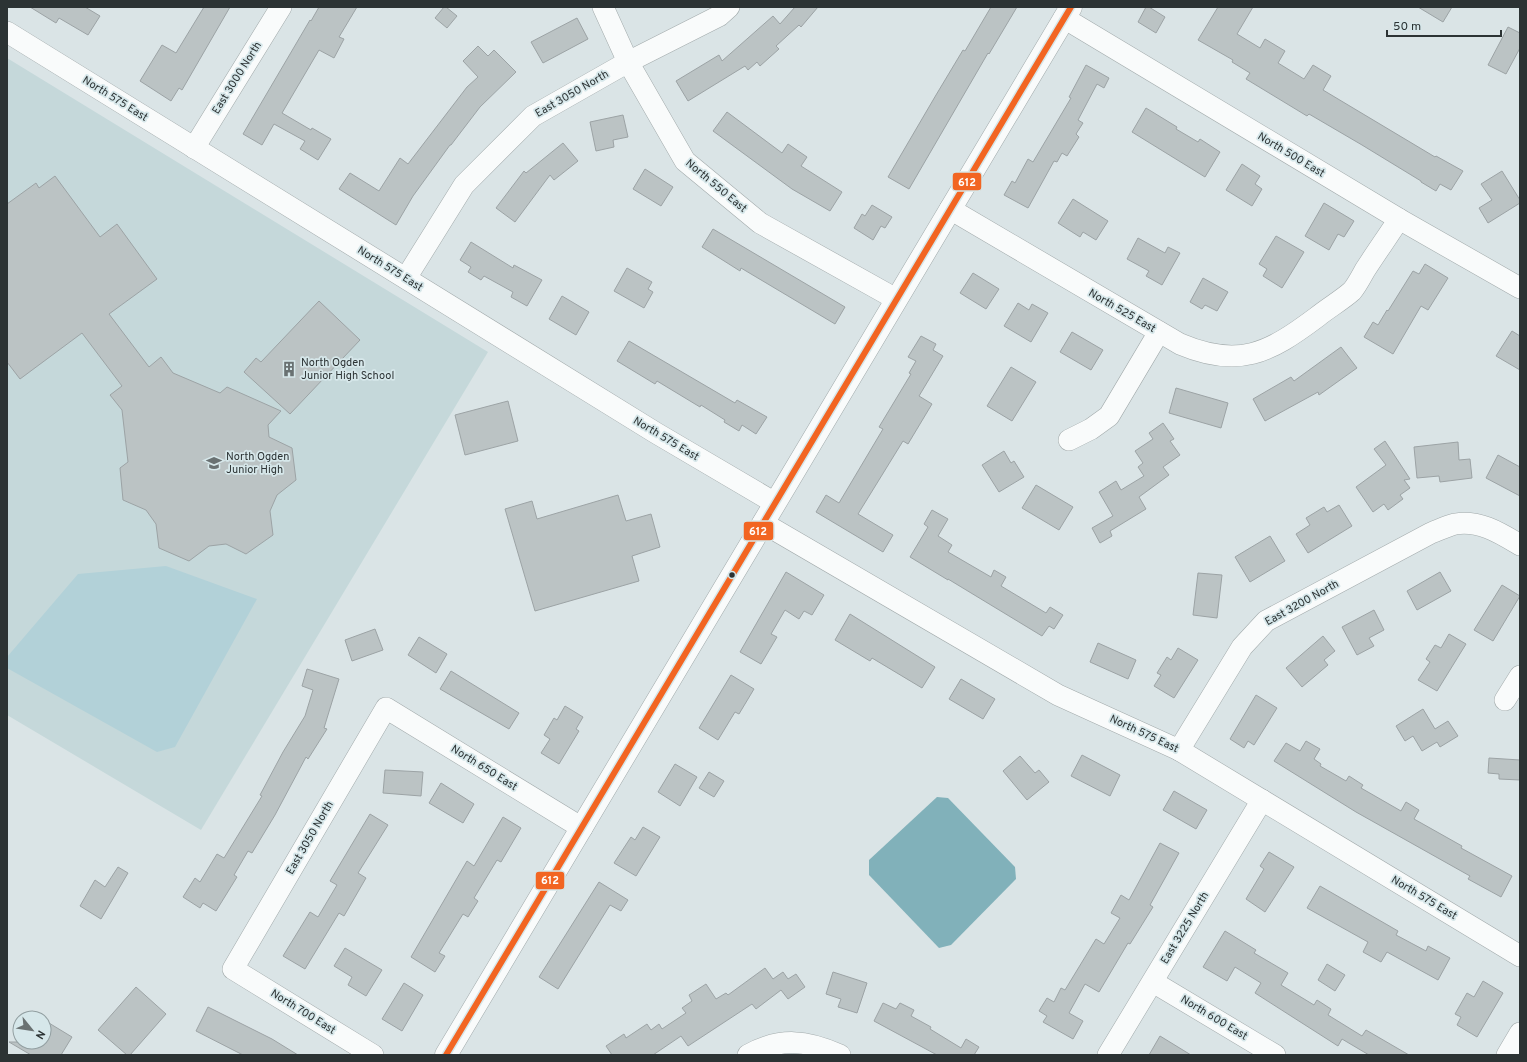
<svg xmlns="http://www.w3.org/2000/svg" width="1527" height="1062" font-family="Overpass,sans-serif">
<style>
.built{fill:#c5d8da}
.green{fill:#b2d1d8}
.water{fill:#81b1ba}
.building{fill:#bbc3c4;stroke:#9ca3a5}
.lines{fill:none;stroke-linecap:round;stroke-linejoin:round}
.minor-casing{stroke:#a2aaab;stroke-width:22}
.major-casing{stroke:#a2aaab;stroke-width:23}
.minor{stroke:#f9fbfb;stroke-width:21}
.major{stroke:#f9fbfb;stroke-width:22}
.bus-1-casing{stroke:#d6e7ea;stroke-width:9}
.bus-1{stroke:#f26522;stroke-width:6}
.bus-dot{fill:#2c3334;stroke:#d6e7ea;stroke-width:1.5}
.labels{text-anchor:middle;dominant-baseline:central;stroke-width:3.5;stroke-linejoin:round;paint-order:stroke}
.street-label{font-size:11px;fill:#2c3334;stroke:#d6e7ea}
.poi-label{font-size:11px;fill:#2c3334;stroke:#d6e7ea;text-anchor:start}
.line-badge{stroke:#d6e7ea;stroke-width:1.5}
.badge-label{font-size:11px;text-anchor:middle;font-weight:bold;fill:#fff}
</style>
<rect width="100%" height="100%" fill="#dae4e6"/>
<polygon class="built" points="7,58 488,352 201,830 7,715"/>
<polygon class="green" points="166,566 257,599 175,747 157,752 7,668 7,657 78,574"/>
<polygon class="water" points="937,797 948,798 1015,867 1016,879 951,945 939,948 869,875 869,860"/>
<g class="building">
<polygon points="30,7 85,7 100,16 88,35 59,18 56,23"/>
<polygon points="204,7 230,7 182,90 179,88 171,101 140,81 162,45 176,53"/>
<polygon points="319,7 357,7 339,37 344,39 334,58 319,50 282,113 311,130 312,128 331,139 318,160 300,149 305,141 274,124 262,145 243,134 310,20 311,21"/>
<polygon points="444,7 446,7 457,16 447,28 435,18"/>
<polygon points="795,7 818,7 801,27 799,25 776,46 779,49 760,66 757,62 748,70 745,66 688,101 676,81 719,55 722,61 773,16 780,24"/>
<polygon points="991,7 1017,7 989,54 988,53 909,189 888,177 936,95 963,50 965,51"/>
<polygon points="1146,7 1149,7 1165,17 1156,33 1138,22"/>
<polygon points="1218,7 1253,7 1237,34 1260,48 1265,39 1285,51 1278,63 1304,79 1313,65 1331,76 1323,90 1435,157 1436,156 1463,171 1451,190 1440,184 1436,191 1421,182 1421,181 1362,145 1309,114 1307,116 1246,79 1250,73 1232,62 1233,60 1198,40"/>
<polygon points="1418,7 1452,7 1443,22"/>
<polygon points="577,18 588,39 543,63 531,42"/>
<polygon points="1508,27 1520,33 1520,48 1506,74 1488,65"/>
<polygon points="478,46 488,56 494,50 516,72 480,107 451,145 450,145 413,196 396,225 339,189 350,173 379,191 400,158 408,164 467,87 478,77 463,61"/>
<polygon points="1086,65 1109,78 1104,88 1097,84 1078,120 1083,123 1076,134 1079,137 1067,156 1062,153 1057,162 1054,161 1028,208 1004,195 1012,181 1015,183 1028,159 1033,162 1071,98 1069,97"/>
<polygon points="1146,108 1177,127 1176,129 1198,142 1200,139 1220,152 1205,177 1132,132"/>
<polygon points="727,112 782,153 788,144 807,157 801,166 842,192 830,211 792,189 713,131"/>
<polygon points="623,115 628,137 613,140 614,147 596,151 590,122"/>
<polygon points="563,143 578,161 554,180 550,175 515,222 496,208 524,171 526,173"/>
<polygon points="1242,164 1260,176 1255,184 1262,189 1252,206 1226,190"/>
<polygon points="645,169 673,187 661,206 633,189"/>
<polygon points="1502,171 1520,200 1520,203 1488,223 1479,208 1492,200 1481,184"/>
<polygon points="55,176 100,237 117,224 157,279 109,314 149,367 161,357 173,373 220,393 227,387 281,411 268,425 269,437 292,448 296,480 277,495 270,511 273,535 246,554 226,544 209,546 189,561 159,548 156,524 146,510 123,500 120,468 128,462 122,410 110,395 122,386 82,333 20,379 7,362 7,204 36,183 39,188"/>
<polygon points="1073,199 1108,221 1096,240 1083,232 1080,237 1058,223"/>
<polygon points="1324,203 1354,221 1344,237 1338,234 1329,250 1305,236"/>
<polygon points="872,205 892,217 885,228 881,226 873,240 854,228 862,214 865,216"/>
<polygon points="713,229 845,307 835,324 741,268 740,271 702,247"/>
<polygon points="1276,236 1304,252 1282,288 1263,276 1267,269 1259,264"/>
<polygon points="1138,238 1165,253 1168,247 1180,253 1162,285 1146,276 1149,271 1127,259"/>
<polygon points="471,242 513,268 514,265 542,280 527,306 511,297 513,292 484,276 481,280 468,272 471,267 460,260"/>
<polygon points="1425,264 1448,278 1428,310 1421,306 1393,354 1364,337 1373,322 1378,325 1387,310 1388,311 1413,271 1419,274"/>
<polygon points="627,268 652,282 648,289 653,292 644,308 614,291"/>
<polygon points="973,273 999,289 986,309 960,293"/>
<polygon points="1203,278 1228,292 1217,311 1205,305 1202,309 1190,302"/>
<polygon points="562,296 589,312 576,335 549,319"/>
<polygon points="319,301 360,340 290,414 244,372 256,358 261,362"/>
<polygon points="1018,303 1029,310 1032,304 1048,313 1031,342 1004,326"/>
<polygon points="1512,331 1520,336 1520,370 1496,356"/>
<polygon points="1072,332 1103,350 1091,370 1060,352"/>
<polygon points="921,336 936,344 933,350 943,356 919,396 932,404 908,444 903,441 858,514 893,535 883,552 816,512 826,495 839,503 883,429 879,427 911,374 909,373 916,361 908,357"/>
<polygon points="629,341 735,403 737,400 767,417 756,434 742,425 739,431 724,422 725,420 701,405 700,407 657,381 655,384 617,361"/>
<polygon points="1341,347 1357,368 1319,395 1318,392 1265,421 1253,399 1291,377 1294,381"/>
<polygon points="1011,367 1036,382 1012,421 987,406"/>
<polygon points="1176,388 1228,403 1221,428 1169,413"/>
<polygon points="508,401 518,441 465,455 455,415"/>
<polygon points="1163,423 1174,439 1170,441 1180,455 1163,467 1169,475 1139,497 1146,509 1110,531 1112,536 1100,543 1092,528 1113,516 1099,492 1116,481 1121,490 1144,476 1138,467 1143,463 1135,451 1153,439 1149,433"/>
<polygon points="1385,441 1410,479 1404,480 1410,488 1400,495 1403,499 1388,510 1384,504 1373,512 1356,487 1386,465 1374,449"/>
<polygon points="1458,442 1459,460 1470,459 1472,478 1440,482 1439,476 1417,478 1414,447"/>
<polygon points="1004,451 1011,463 1014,461 1024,477 999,492 982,465"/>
<polygon points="1498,455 1520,467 1520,496 1486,478"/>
<polygon points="1036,485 1073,507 1059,530 1022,508"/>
<polygon points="618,495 626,521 651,514 660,547 632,556 639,581 535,611 505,509 532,501 537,519"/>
<polygon points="1339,505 1352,526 1308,553 1296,534 1310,525 1306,518 1324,507 1327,512"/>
<polygon points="932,510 948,519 938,536 952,545 948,552 991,577 994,570 1006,577 1001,586 1046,613 1050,607 1063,615 1054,629 1049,626 1042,636 948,579 948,580 910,557 928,527 924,524"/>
<polygon points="1270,536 1285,561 1250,582 1235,557"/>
<polygon points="786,572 824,595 812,615 804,611 799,619 785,610 771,634 777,637 761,664 740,652"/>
<polygon points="1440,572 1451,591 1417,610 1407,591"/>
<polygon points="1198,573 1222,575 1217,618 1193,615"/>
<polygon points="1502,585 1520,596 1493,641 1474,630"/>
<polygon points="1374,610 1384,630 1369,638 1374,646 1357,655 1342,627"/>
<polygon points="850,614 935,667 922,688 872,658 870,661 835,640"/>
<polygon points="375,629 383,650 352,661 345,640"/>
<polygon points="1449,634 1466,644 1437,691 1418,680 1430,662 1426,659 1435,645 1441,648"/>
<polygon points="1323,636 1335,651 1324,660 1328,665 1302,687 1286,668"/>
<polygon points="419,637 447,654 436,673 408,655"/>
<polygon points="1098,643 1136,660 1128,679 1090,662"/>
<polygon points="1178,648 1198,660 1174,698 1154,686 1161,675 1157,673 1167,657 1171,660"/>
<polygon points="307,669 339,679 324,728 327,729 308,759 306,757 275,815 252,853 248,851 234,875 237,877 216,911 203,903 200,908 183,897 195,878 200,882 217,854 224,858 262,796 260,795 283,752 305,716 313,690 302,686"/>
<polygon points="451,671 519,713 509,729 440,689"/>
<polygon points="731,675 754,689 739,714 735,712 718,740 699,728"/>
<polygon points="961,679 995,699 983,719 949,699"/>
<polygon points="1256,695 1277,708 1254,745 1248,741 1244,748 1230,739"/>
<polygon points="565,706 583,717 576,729 579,731 559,764 541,753 550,739 544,735 554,718 557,720"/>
<polygon points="1423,709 1435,729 1448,721 1458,736 1440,747 1437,742 1422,751 1413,736 1405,741 1396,726"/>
<polygon points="1306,741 1320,749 1314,759 1321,764 1320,766 1346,781 1349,776 1363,785 1361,788 1401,811 1406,802 1419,810 1414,819 1462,846 1461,848 1512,876 1501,897 1468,879 1470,876 1356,812 1274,761 1286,743 1300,751"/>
<polygon points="1082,755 1120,775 1110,796 1071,776"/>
<polygon points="1020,756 1035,773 1039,770 1049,782 1027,800 1003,771"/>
<polygon points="1489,758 1520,760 1520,780 1499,779 1499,774 1488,773"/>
<polygon points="675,764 697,777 680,806 658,792"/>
<polygon points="385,770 423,772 421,796 383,793"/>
<polygon points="709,772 724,781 714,797 699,788"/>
<polygon points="441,783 474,804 463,823 429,803"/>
<polygon points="1174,791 1207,810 1196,829 1163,810"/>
<polygon points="370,814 388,825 358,873 366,878 344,916 339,913 305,969 283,956 310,912 318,917 337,885 330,881"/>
<polygon points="503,817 521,828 501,862 497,860 474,898 478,901 468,917 463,914 439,953 445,956 435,972 411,957 467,861 474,866"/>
<polygon points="643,827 660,837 636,876 614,863 631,837 635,840"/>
<polygon points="1160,843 1179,853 1150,905 1153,907 1130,944 1128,943 1099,992 1085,984 1069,1013 1083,1021 1073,1039 1043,1022 1047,1016 1039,1011 1047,998 1054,1002 1061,988 1065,990 1096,939 1104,944 1120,918 1111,913 1121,895 1129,900"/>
<polygon points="1269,852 1294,867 1265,912 1246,899 1264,869 1260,866"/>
<polygon points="118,867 128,873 101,919 80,906 95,880 105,887"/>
<polygon points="599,882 628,900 621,911 610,905 558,989 539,977"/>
<polygon points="1320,886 1398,931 1396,935 1426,951 1428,946 1450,958 1438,980 1387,952 1381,962 1363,952 1368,942 1307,908"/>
<polygon points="1225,931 1256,950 1254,953 1288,973 1281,985 1314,1005 1317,1000 1331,1009 1328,1015 1362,1036 1366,1030 1409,1055 1369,1055 1342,1039 1338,1046 1255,993 1261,983 1235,967 1227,981 1203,967"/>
<polygon points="345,948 382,970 366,996 348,985 352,977 334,966"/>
<polygon points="1327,964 1345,975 1335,991 1318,980"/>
<polygon points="765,968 773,979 783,972 788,979 796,974 805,987 788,999 781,990 756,1009 752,1004 688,1046 681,1036 653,1055 612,1055 606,1046 624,1034 626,1038 647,1024 651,1030 659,1024 662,1029 686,1013 682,1008 692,1001 689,995 706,984 716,999 726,993 728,995"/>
<polygon points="833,972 867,983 857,1013 838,1007 841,999 826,994"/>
<polygon points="1483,981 1503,993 1477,1037 1457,1025 1461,1017 1455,1014 1467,993 1474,997"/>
<polygon points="404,983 423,995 402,1031 382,1019"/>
<polygon points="136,987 166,1014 130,1055 127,1055 98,1030"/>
<polygon points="883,1003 896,1009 900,1003 914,1010 911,1016 931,1027 930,1029 961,1048 966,1039 979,1047 974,1055 937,1055 874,1021"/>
<polygon points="208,1007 272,1039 298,1055 243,1055 196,1031"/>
<polygon points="44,1020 72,1037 61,1055 31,1055 9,1042 44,1042"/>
<polygon points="1160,1036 1191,1055 1149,1055"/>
</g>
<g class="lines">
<g class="minor-casing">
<g id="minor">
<polyline points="603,7 628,62 685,161 760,223 896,299"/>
<polyline points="1064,18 1399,219 1520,288"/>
<polyline points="7,32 656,433 775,503"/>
<polyline points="194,148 281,7"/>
<path d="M950 209 1180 344C1239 369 1269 353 1317 317 1328 308 1342 300 1352 291 1357 285 1361 277 1365 270 1376 253 1388 236 1399 219"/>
<polyline points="406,278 464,185 533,116 628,62 719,16 729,7"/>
<polyline points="1069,440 1091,429 1109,416 1159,332"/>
<polyline points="763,523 1058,695 1179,750 1520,956"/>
<polyline points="1505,700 1520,676"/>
<path d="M1179 750 1242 647 1266 621 1431 533C1439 530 1447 526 1455 524 1480 520 1500 533 1520 545"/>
<polyline points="1153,982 1275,1055"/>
<polyline points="373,1055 233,969 386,708 582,828"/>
<path d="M748 1055C780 1037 807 1040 840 1055"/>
<polyline points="1108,1055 1262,800"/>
<polyline points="1507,1055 1520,1033"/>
</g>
</g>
<g class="major-casing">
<polyline id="major" points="446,1055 1071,7"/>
</g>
<use href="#minor" class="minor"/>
<use href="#major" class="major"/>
<g class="bus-1-casing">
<polyline id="bus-1" points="446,1055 1071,7"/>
</g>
<use href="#bus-1" class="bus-1"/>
</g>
<defs>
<g id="building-bare" transform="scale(1.2)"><path d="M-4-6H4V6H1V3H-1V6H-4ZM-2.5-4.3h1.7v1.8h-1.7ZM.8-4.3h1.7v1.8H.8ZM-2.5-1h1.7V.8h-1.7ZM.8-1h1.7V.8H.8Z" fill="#697172" stroke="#d6e7ea" stroke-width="2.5" paint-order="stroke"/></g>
<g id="school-bare" transform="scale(1.2)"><path d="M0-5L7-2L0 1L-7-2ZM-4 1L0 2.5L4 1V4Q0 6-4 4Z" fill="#697172" stroke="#d6e7ea" stroke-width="2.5" paint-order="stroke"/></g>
</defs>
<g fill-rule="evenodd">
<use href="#building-bare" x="289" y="369"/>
<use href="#school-bare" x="214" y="463"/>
</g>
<circle class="bus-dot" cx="732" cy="575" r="3.5"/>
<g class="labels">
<g class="street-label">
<text transform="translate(237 78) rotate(-58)">East 3000 North</text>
<text transform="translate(572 94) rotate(-30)">East 3050 North</text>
<text transform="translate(115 99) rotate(32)">North 575 East</text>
<text transform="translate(1291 155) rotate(31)">North 500 East</text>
<text transform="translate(716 186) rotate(40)">North 550 East</text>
<text transform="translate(390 269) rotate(32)">North 575 East</text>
<text transform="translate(1122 311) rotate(30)">North 525 East</text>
<text transform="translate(666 439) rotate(31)">North 575 East</text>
<text transform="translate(1302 603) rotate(-29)">East 3200 North</text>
<text transform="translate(1144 734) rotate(25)">North 575 East</text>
<text transform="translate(484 768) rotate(32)">North 650 East</text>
<text transform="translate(310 838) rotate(-60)">East 3050 North</text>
<text transform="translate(1424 898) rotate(31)">North 575 East</text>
<text transform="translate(1185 928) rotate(-59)">East 3225 North</text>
<text transform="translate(303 1012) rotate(32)">North 700 East</text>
<text transform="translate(1214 1018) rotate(31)">North 600 East</text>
</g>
<g class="poi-label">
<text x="301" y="363">North Ogden<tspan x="301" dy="13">Junior High School</tspan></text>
<text x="226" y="457">North Ogden<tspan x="226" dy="13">Junior High</tspan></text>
</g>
</g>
<g class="line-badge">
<rect x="952" y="172" width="30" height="19" rx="4" fill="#f26522"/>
<rect x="743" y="521" width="31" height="20" rx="4" fill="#f26522"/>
<rect x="535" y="871" width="30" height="19" rx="4" fill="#f26522"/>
</g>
<g class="badge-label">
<text x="967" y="186">612</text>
<text x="758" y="535">612</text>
<text x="550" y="884">612</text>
</g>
<rect width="1527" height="1062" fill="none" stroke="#2c3334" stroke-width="16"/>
<g transform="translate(32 1030) rotate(120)"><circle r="19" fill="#d6e7ea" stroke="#929fa1"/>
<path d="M0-3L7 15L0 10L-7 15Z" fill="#697172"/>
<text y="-6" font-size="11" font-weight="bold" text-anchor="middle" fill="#2c3334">N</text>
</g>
<path d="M1387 30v6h114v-6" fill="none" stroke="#2c3334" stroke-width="2"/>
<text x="1393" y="30" font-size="12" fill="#2c3334" stroke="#d6e7ea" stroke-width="3" paint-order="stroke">50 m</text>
</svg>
